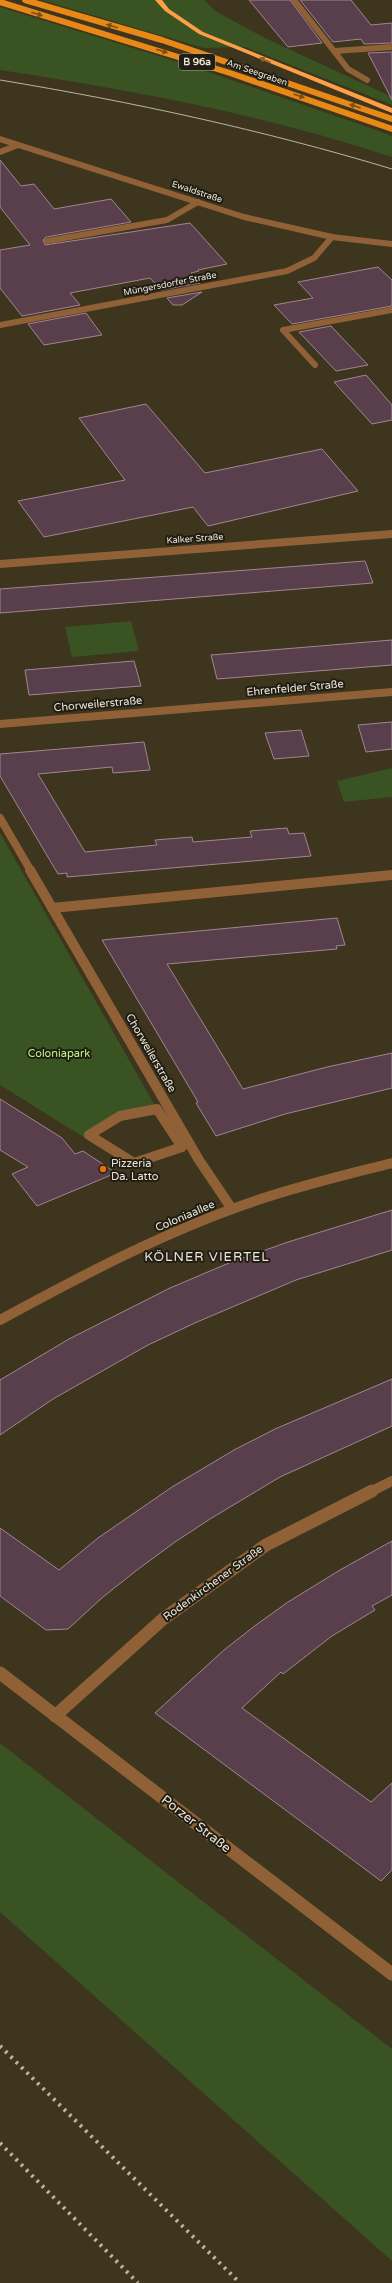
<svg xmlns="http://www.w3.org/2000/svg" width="392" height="2283" font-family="'Varela Round',sans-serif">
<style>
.green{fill:#395322}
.building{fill:#583f4b;stroke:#a18592}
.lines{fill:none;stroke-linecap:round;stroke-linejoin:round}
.service-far2{stroke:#906136;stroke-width:6}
.service-far1{stroke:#906136;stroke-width:8}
.service{stroke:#906136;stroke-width:10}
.pedestrian{stroke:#906136;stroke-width:10}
.minor-far3{stroke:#906136;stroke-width:6}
.minor-far2{stroke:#906136;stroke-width:8}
.minor-far1{stroke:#906136;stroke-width:10}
.minor{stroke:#906136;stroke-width:13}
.tertiary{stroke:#906136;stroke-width:6}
.primary{stroke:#e88817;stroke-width:6}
.motorway{fill:#fc9f45;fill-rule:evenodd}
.tram{stroke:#bab4a4;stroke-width:1}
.rail{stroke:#bab4a4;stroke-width:4;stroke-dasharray:2.5 5;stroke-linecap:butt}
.oneway{fill:#7b4d15}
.oneway2{fill:#8e5e2c}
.food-dot{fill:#e8710a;stroke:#211d13;stroke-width:1.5}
.labels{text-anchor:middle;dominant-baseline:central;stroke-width:4;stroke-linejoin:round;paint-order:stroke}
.far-street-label{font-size:9px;fill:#ebe6d8;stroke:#211d13}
.shield{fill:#211d13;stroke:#aeaa9d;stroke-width:1}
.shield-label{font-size:10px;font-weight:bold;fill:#ebe6d8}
.street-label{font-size:11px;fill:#ebe6d8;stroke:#211d13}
.park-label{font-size:11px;fill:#b9f886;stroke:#211d13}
.poi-label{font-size:11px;fill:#ebe6d8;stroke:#211d13;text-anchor:start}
.quarter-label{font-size:13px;letter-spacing:1px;fill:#ebe6d8;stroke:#211d13}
.near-street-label{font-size:13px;fill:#ebe6d8;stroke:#211d13}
</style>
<rect width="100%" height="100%" fill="#3d351e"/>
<g class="green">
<polygon points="41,0 204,0 217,12 265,38 392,97 392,105 245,47 204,48"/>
<path d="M0 7 188 65 376 130 392 136V157C265 115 132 90 0 70Z"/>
<polygon points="131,621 139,651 72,657 65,627"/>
<polygon points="392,768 392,797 344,802 337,781"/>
<polygon points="0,833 157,1109 121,1116 85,1138 0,1085"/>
<polygon points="0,1743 392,2049 392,2261 0,1912"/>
</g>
<g class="building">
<polygon points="249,0 290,0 322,43 288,47"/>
<polygon points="300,0 351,0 371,25 392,23 392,43 364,44 361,39 333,42"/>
<polygon points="392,52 392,100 368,53"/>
<polygon points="0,160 21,186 34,184 54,209 111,199 131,222 46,237 43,240 45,245 190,223 227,264 198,270 199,271 191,273 200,283 161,290 150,278 70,293 80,305 22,316 0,288 0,250 30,245 0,207"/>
<polygon points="378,267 392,280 392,306 292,324 274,305 313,298 298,282"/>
<polygon points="202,292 182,305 173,305 167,298"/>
<polygon points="86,313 102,335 44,345 28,324"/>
<polygon points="331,326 347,343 368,365 336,371 299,332"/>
<polygon points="366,375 392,405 392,420 372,424 334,382"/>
<polygon points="146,404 205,473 322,449 358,491 208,526 193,507 44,537 18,501 125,480 79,418"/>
<polygon points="365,561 373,583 0,613 0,589"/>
<polygon points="392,640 392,665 217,679 211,655"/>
<polygon points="134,661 141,686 29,695 25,670"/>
<polygon points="392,722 392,749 366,752 358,725"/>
<polygon points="301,730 309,756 274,759 265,733"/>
<polygon points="144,742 150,770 113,773 112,767 38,774 85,852 157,845 155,840 192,837 193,842 252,837 250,831 287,828 289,834 304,833 311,856 67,877 67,873 58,874 0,776 0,754"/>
<polygon points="337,918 345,945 336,946 337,949 167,964 243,1089 327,1067 392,1053 392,1088 285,1114 216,1136 196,1103 198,1102 102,940"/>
<polygon points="0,1099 62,1138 75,1154 83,1151 116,1173 37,1206 12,1174 28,1167 0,1150"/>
<polygon points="392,1210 392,1250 296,1280 197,1322 148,1345 53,1399 0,1435 0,1380 69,1339 170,1288 229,1263 288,1242"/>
<polygon points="392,1379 392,1426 280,1477 210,1519 175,1542 137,1570 103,1597 68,1629 46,1630 0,1596 0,1528 59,1570 98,1538 172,1487 234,1450 275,1429"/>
<polygon points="392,1541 392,1595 372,1606 375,1610 332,1636 283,1674 281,1672 242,1708 371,1802 392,1783 392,1870 381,1881 155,1713 224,1650 256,1625 288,1602 340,1570"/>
</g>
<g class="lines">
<g class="service-far2">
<polyline points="335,51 392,47"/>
<polyline points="47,241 167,220 198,202"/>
<polyline points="315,365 283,330 392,310"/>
</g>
<polyline class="service-far1" points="0,724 392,692"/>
<polyline class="service" points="52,908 392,875"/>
<polygon class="pedestrian" points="157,1109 182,1147 134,1163 89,1135 120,1116"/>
<g class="minor-far3">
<polyline points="294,0 348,69 367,80"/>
<polyline points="0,152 18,145"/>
<polyline points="0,325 287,271 314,258 332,237"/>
</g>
<g class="minor-far2">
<polyline points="0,564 392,534"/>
<polyline points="0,818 31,871"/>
</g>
<g class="minor-far1">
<polyline points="30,870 199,1160 232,1209"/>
<path d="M0 1320C81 1276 164 1232 252 1202 298 1186 345 1175 392 1163"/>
<polyline points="370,1492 392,1481"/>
</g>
<g class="minor">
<polyline points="0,1673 392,1974"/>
<polyline points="55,1716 163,1619 266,1545 372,1491"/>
</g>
<polyline class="tertiary" points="0,139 244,217 332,237 392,244"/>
<g class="primary">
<polyline points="25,0 162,40 392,119"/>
<polyline points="0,2 230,73 392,129"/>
</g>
<polygon class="motorway" points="155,0 162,0 169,9 203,32 392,108 392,113 199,34 165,11"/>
<path class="tram" d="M0 80C133 102 263 130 392 169"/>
<g class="rail">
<polyline points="0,2046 240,2283"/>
<polyline points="0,2143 138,2283"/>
</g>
</g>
<defs><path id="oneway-solid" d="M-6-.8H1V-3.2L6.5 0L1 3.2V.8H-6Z"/></defs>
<g class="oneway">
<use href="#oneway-solid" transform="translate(37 14) rotate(17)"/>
<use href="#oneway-solid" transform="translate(112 26) rotate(-164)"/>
<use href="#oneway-solid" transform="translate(162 51) rotate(18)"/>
<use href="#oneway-solid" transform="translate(299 96) rotate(19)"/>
<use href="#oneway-solid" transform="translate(355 106) rotate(-161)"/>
</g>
<use class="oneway2" href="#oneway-solid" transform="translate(265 60) rotate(-158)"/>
<circle class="food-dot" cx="103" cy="1169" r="4"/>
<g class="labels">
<g class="far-street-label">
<text transform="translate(257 73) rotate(19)">Am Seegraben</text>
<text transform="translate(197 192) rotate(18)">Ewaldstraße</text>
<text transform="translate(170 284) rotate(-11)">Müngersdorfer Straße</text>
<text transform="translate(195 539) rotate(-4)">Kalker Straße</text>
</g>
<rect class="shield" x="179" y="54" width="36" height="16" rx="3"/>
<g class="shield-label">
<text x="197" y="62">B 96a</text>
</g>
<g class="street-label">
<text transform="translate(295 688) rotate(-5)">Ehrenfelder Straße</text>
<text transform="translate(98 704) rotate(-5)">Chorweilerstraße</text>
<text transform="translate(151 1053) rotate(60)">Chorweilerstraße</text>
<text transform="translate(185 1216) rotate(-23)">Coloniaallee</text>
<text transform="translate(213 1583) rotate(-36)">Rodenkirchener Straße</text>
</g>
<g class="park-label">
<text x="59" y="1053">Coloniapark</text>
</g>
<g class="poi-label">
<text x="111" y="1163">Pizzeria<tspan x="111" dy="13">Da. Latto</tspan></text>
</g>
<g class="quarter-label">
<text x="207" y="1257">KÖLNER VIERTEL</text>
</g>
<g class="near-street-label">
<text transform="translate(196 1824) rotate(38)">Porzer Straße</text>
</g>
</g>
</svg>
